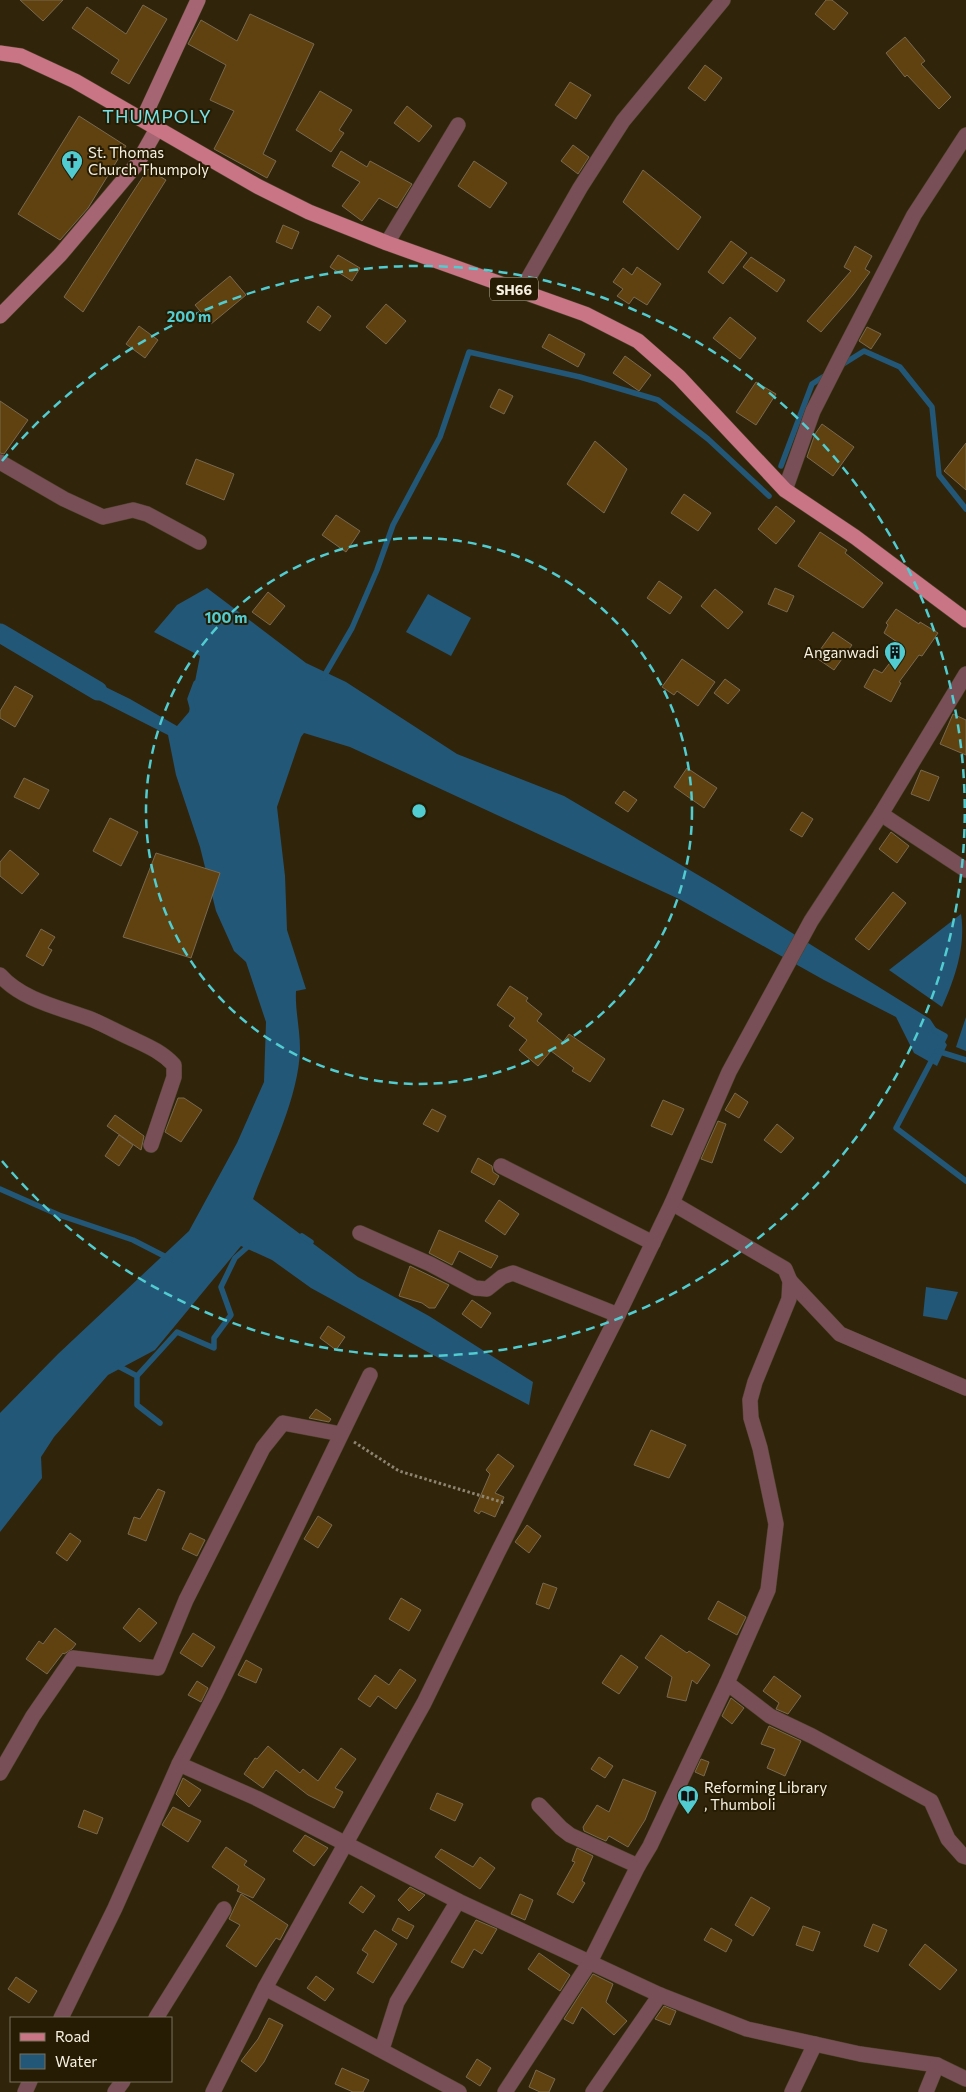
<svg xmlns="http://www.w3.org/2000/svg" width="966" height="2092" font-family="Commissioner,sans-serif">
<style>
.water{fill:#235777}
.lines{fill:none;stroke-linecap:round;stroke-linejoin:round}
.stream{stroke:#235777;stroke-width:5.5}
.canal{stroke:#235777;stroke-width:19}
.building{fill:#5f420f;stroke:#79684f}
.minor-casing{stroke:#4c4229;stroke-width:16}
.secondary-casing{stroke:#4c4229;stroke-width:16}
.primary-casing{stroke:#4c4229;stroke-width:16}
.path{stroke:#8e8470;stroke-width:3;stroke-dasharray:2.5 2.5;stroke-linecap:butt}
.minor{stroke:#794f57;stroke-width:15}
.secondary{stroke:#a66572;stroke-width:15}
.primary{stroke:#c97586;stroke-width:15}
.ring{fill:none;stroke:#51ccd1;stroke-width:2.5;stroke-dasharray:9 6}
.labels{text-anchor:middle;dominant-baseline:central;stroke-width:4;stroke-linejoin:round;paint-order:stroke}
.shield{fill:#261c03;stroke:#b9b19f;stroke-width:1}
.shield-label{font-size:14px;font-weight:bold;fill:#f8f1e2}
.poi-label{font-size:15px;fill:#f8f1e2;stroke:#261c03;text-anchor:start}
.quarter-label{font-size:18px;letter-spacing:1px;fill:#77e3e8;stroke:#261c03}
.centre{fill:#51ccd1;stroke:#261c03;stroke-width:2.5}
.ring-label{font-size:15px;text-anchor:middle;font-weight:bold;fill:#51ccd1;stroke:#261c03;stroke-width:4;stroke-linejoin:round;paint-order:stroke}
</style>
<rect width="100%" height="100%" fill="#30250b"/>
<g class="water">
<path d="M207 588 306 663 346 682 457 754 564 796 715 885 930 1019 947 1045 937 1066 914 1053 896 1017 824 980 679 899 350 747 304 733 301 737 277 807 285 876 287 930 306 989 296 991C295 1010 300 1029 300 1049 299 1097 270 1154 253 1199L358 1277 429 1316 533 1382 529 1405 435 1356 311 1288 272 1260 241 1246 155 1350 108 1375 54 1437 41 1457 42 1478 0 1532V1413L58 1354 189 1231 237 1143 264 1082 266 1022 246 962 234 951 216 911 200 847 176 775 168 735 73 687 77 673 130 699 177 726 189 712 200 656 154 632 177 605Z"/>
<polygon points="428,594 471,618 451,656 406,632"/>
<path d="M961 914C966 946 955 978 942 1007L889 970Z"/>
<polygon points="966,1017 966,1051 956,1047"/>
<polygon points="926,1287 958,1292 947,1320 923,1316"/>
</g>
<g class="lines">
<g class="stream">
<polyline points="840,366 864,351 900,367 932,407 939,475 966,509"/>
<polyline points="781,466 812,384 826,375"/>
<polyline points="323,678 352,628 377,570 393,525 440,437 469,352 580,377 658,400 708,439 769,496"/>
<polyline points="193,710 190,699 196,683"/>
<polyline points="934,1030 945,1036 940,1046"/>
<polyline points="937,1051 966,1060"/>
<polyline points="934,1056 896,1128 966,1181"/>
<polyline points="0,1189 59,1215 133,1240 170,1259"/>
<polyline points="302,1236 311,1242"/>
<polyline points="116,1365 137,1376 137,1405 160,1423"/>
<polyline points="137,1376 177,1332 214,1348 214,1338 231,1315 221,1287 235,1258 252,1243"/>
</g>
<polyline class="canal" points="0,633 98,691"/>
</g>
<g class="building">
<polygon points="20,0 63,0 43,21"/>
<polygon points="826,0 832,0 848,13 834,30 815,14"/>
<polygon points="143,5 167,19 129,84 111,73 119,60 72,28 87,7 126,34"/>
<polygon points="250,14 314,44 263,154 276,161 267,178 214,149 234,111 210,100 226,65 188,44 201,20 237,41"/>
<polygon points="905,37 925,61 921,64 951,97 939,109 907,75 905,77 886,53"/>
<polygon points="705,65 722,78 705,101 688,88"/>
<polygon points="570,82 591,95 576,119 555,105"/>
<polygon points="320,91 352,110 339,130 344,133 331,152 296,130"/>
<polygon points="407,106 432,126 419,142 394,123"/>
<polygon points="79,116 126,146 88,208 60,240 18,214"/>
<polygon points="573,145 589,157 578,174 561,161"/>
<polygon points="341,151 367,167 370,161 412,184 397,208 379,198 362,221 342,206 360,182 332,166"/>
<polygon points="474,161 507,183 490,208 458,186"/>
<polygon points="148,169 166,180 83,312 64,297"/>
<polygon points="643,170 701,217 678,250 623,202"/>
<polygon points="283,225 299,232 292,249 276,242"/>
<polygon points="731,241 747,253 723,284 708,272"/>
<polygon points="855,246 872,256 865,269 870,272 853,295 821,332 807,321 851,271 844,267"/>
<polygon points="338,255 360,268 352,281 330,267"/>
<polygon points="751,257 785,280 777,292 743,267"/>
<polygon points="637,267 661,284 647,305 634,297 629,304 617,296 623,289 613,282 623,268 632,275"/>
<polygon points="230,276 246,295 211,324 195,305"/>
<polygon points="386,304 406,321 386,344 366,327"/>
<polygon points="318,306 331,316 320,331 307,322"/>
<polygon points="730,317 756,338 740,359 713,338"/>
<polygon points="139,326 158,340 145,358 126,344"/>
<polygon points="867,327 881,334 871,349 859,341"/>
<polygon points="549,334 585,354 578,367 542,347"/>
<polygon points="625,356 651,375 639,391 613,373"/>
<polygon points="756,382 776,394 756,425 736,412"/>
<polygon points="499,389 513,396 504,414 490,407"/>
<polygon points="0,401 28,420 4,454 0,453"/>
<polygon points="822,424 854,447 833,476 807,457 815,434"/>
<polygon points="595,441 627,469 604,513 567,484"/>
<polygon points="966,443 966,490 944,471"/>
<polygon points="196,459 234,474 224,500 186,484"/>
<polygon points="684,494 711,513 698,531 671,513"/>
<polygon points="776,506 795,521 776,544 758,529"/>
<polygon points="336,515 360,531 346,552 322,535"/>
<polygon points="820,532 847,550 845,553 883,583 863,608 798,566"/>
<polygon points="659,581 682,597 670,614 647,598"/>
<polygon points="775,588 794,596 787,612 768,604"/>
<polygon points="715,589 743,612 728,629 701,606"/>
<polygon points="268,592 285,606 270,625 252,612"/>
<polygon points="896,609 919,624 920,622 938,633 922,656 919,655 899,682 901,683 891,702 864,687 874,669 882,673 903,646 884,633 888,625 886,623"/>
<polygon points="833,632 852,645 834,670 815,657"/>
<polygon points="682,659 715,682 698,706 677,691 674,695 662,687"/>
<polygon points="725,679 740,690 728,704 714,693"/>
<polygon points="15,686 33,696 15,727 0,718 0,711"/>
<polygon points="953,714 966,720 966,755 940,744"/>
<polygon points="687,768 717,788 704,808 674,787"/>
<polygon points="921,770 939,777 929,801 911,794"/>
<polygon points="24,778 49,790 39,809 14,797"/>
<polygon points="624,791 637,800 628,812 615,803"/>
<polygon points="802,812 813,819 802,837 790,830"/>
<polygon points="110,818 138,832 121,866 93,851"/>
<polygon points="891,832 909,846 897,863 879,849"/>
<polygon points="10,850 39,874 22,894 0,876 0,862"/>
<polygon points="156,853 220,873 191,958 123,937"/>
<polygon points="893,892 906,903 869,950 855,939"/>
<polygon points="41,929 55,937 48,948 52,950 43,966 26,956"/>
<polygon points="510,986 528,998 526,1001 542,1014 537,1021 563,1042 569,1034 605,1059 590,1082 572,1071 574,1068 551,1051 538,1066 519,1050 527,1040 509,1026 515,1018 497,1005"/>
<polygon points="735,1093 748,1102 739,1118 725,1110"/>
<polygon points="178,1098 184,1098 202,1110 181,1142 165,1132"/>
<polygon points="663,1100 684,1109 672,1135 651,1126"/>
<polygon points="432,1109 446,1116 438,1132 423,1124"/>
<polygon points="115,1115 144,1136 141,1150 107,1126"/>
<polygon points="718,1121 726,1124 712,1163 701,1159"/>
<polygon points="777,1124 794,1138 781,1153 764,1140"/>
<polygon points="119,1135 133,1145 119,1166 105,1156"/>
<polygon points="478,1158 492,1166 493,1172 499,1176 494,1185 471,1172"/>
<polygon points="499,1200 519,1214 505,1235 485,1221"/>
<polygon points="439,1230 498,1256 491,1268 459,1251 452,1265 429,1253"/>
<polygon points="410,1266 449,1285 435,1308 429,1308 422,1303 399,1296"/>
<polygon points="472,1300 491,1313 481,1328 462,1314"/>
<polygon points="328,1326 345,1337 336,1350 320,1338"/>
<polygon points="316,1409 331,1419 329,1422 309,1418"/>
<polygon points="651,1430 686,1445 669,1478 634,1465"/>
<polygon points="498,1454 514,1466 495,1493 504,1497 495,1517 481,1511 479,1514 474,1511 490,1474 486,1470"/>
<polygon points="158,1489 165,1492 146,1541 128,1534 134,1517 140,1519"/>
<polygon points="318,1516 332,1525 318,1548 304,1539"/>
<polygon points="527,1525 541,1536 529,1553 515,1542"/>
<polygon points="70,1533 81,1541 67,1561 56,1553"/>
<polygon points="190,1533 205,1540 197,1556 182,1549"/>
<polygon points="543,1583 557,1588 549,1609 536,1604"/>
<polygon points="401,1598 421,1610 409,1631 389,1619"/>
<polygon points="718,1601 746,1617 737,1635 708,1619"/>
<polygon points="139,1608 157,1623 140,1642 123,1628"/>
<polygon points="55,1628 76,1644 72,1649 64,1654 63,1653 47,1674 26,1659 39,1641 43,1644"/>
<polygon points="193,1633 215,1647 202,1667 180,1653"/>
<polygon points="661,1635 687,1653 689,1651 710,1665 697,1684 692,1680 686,1701 667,1697 672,1677 645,1658"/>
<polygon points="621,1655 638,1667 619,1694 602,1683"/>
<polygon points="246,1660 262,1669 256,1683 238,1675"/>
<polygon points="400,1669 416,1680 396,1709 378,1696 370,1707 358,1699 375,1675 389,1685"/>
<polygon points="774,1676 801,1696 788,1714 776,1709 779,1703 763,1691"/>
<polygon points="197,1681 208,1688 201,1702 188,1695"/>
<polygon points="731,1698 744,1708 732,1724 722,1716"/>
<polygon points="769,1726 801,1741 785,1776 767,1768 775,1749 761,1744"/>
<polygon points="268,1746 300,1773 303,1769 318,1781 341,1748 356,1759 335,1788 343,1792 334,1808 308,1795 276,1770 263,1788 244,1774 255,1758 257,1759"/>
<polygon points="599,1757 613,1766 605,1778 591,1769"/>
<polygon points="701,1759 709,1762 704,1776 695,1772"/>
<polygon points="183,1778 201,1790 189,1807 176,1794"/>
<polygon points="623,1779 656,1792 645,1820 628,1847 609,1836 606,1841 599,1838 584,1831 583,1827 597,1805 609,1812"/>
<polygon points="437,1793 463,1804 455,1821 430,1809"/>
<polygon points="173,1807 201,1821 188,1842 162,1825"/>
<polygon points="84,1810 103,1818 97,1834 78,1827"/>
<polygon points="305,1835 328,1848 314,1866 293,1851"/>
<polygon points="226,1847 247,1861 244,1865 265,1879 253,1898 237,1891 239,1886 212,1867"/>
<polygon points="577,1848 593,1856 582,1881 585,1883 573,1903 557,1894 575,1862 572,1861"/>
<polygon points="441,1849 473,1867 480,1857 495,1868 480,1889 435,1857"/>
<polygon points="361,1886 375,1896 363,1913 349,1903"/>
<polygon points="410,1887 425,1895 409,1911 398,1900"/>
<polygon points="241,1894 288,1925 280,1940 276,1938 256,1967 226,1946 240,1925 229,1919"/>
<polygon points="520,1894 533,1900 525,1920 511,1914"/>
<polygon points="751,1897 770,1908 753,1936 735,1925"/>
<polygon points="398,1918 414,1926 407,1939 392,1930"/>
<polygon points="476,1920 497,1929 482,1954 474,1949 463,1968 451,1962"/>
<polygon points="873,1924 887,1930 878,1952 864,1946"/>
<polygon points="803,1926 820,1932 813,1951 796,1945"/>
<polygon points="711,1928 732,1940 726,1952 704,1940"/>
<polygon points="375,1930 397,1944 373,1983 357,1973 368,1954 362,1950"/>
<polygon points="925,1944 957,1970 940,1990 909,1965"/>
<polygon points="539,1953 570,1975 560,1991 528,1969"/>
<polygon points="593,1974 613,1984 606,2002 627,2021 614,2035 582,2007 573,2024 564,2019"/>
<polygon points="316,1976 334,1989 325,2001 307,1988"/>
<polygon points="16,1977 37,1991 29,2003 8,1989"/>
<polygon points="664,2006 676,2011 670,2025 655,2019"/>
<polygon points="269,2018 283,2025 264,2062 256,2072 241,2061 258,2039"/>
<polygon points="477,2059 491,2068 480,2086 466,2077"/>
<polygon points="342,2068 369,2080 363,2092 353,2092 335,2084"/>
<polygon points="536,2070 555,2079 549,2092 540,2092 529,2087"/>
</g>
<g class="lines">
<g class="minor-casing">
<g id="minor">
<polyline points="387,243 458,125"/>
<polyline points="521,291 580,188 623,121 723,0"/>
<polyline points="0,462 64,499 103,517 133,510 147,514 199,542"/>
<polyline points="785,490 813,411 842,354 914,215 966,135"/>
<polyline points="881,814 966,870"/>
<path d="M0 975C23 1001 62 1008 93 1020 107 1026 121 1034 135 1040 150 1047 163 1053 174 1065V1077L151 1145"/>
<polyline points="501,1166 653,1243"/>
<polyline points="672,1203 785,1269 790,1281 789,1299 755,1382 750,1400 751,1418 760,1448 776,1524 768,1590 727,1683"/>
<polyline points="360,1233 430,1264 475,1288 487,1289 502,1277 513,1273 618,1315"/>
<polyline points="790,1281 840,1334 966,1388"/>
<polyline points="179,1764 256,1798 458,1901 660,1995 747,2029 860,2054 937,2065 966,2079"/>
<polyline points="0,1773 33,1716 73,1658 158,1668 186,1600 263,1448 283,1423 341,1434"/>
<polyline points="539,1805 561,1828 570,1835 638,1866"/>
<polyline points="265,1988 459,2092"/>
<polyline points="61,2018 115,1908 179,1764 216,1693 370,1375"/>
<polyline points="156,2018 224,1909"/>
<polyline points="382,2049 397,2002 458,1901"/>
<polyline points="25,2092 30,2081"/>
<polyline points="115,2092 123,2081"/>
<polyline points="213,2092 265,1988 424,1703 498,1552 618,1315 672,1203 729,1072 811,921 881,814 966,674"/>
<polyline points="505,2092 590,1962 638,1866 650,1846 727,1683 770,1716 812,1736 931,1801 948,1839 963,1856 966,1857"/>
<polyline points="593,2092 660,1995"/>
<polyline points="792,2092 815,2044"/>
<polyline points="926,2092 937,2065"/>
</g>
</g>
<g class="secondary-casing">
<g id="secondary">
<polyline points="143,119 198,0"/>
<polyline points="0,316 60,255 137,164 158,127"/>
</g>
</g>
<g class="primary-casing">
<polyline id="primary" points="0,53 21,56 75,81 257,186 309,212 387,243 585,314 638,341 679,377 785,490 855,537 966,620"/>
</g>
<polyline class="path" points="354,1442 399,1471 505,1503"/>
<use href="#minor" class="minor"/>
<use href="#secondary" class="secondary"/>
<use href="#primary" class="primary"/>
</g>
<g class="ring">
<circle cx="419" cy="811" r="273"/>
<path d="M2 461A545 545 0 1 1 2 1161"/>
</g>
<defs>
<g id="church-pin" transform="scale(1.125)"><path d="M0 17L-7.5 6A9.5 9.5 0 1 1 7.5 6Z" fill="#51ccd1" stroke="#261c03"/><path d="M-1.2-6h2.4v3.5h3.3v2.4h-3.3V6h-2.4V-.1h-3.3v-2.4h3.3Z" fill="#111"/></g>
<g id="building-pin" transform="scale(1.125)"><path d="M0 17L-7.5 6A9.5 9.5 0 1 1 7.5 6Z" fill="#51ccd1" stroke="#261c03"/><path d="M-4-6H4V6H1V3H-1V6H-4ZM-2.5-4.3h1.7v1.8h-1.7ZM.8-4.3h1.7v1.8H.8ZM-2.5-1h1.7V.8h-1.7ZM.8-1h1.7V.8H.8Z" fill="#111"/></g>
<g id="library-pin" transform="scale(1.125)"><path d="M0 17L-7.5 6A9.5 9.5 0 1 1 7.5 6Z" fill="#51ccd1" stroke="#261c03"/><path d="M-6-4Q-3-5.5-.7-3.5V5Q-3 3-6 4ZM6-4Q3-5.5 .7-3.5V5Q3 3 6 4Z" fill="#111"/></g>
</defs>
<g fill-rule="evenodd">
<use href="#church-pin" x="72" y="161"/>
<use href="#building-pin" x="895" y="652"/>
<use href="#library-pin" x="688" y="1796"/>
</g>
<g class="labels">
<rect class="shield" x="490" y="277.5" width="48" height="23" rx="4"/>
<g class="shield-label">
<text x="514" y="289">SH66</text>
</g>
<g class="poi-label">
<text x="88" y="152">St. Thomas<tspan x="88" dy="17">Church Thumpoly</tspan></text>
<text x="879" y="652" text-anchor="end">Anganwadi</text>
<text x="704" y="1787">Reforming Library<tspan x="704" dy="17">, Thumboli</tspan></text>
</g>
<g class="quarter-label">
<text x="157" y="116">THUMPOLY</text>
</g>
</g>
<circle cx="419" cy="811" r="8" class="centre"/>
<g class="ring-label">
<text x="189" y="322">200 m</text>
<text x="226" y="623">100 m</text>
</g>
<rect x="10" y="2017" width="162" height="65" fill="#261c03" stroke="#7a715c"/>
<rect x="20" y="2033" width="25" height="8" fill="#c97586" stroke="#7a715c"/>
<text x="55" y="2042" font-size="15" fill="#f8f1e2">Road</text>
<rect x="20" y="2054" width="25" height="15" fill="#235777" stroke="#7a715c"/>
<text x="55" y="2067" font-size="15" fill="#f8f1e2">Water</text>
</svg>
